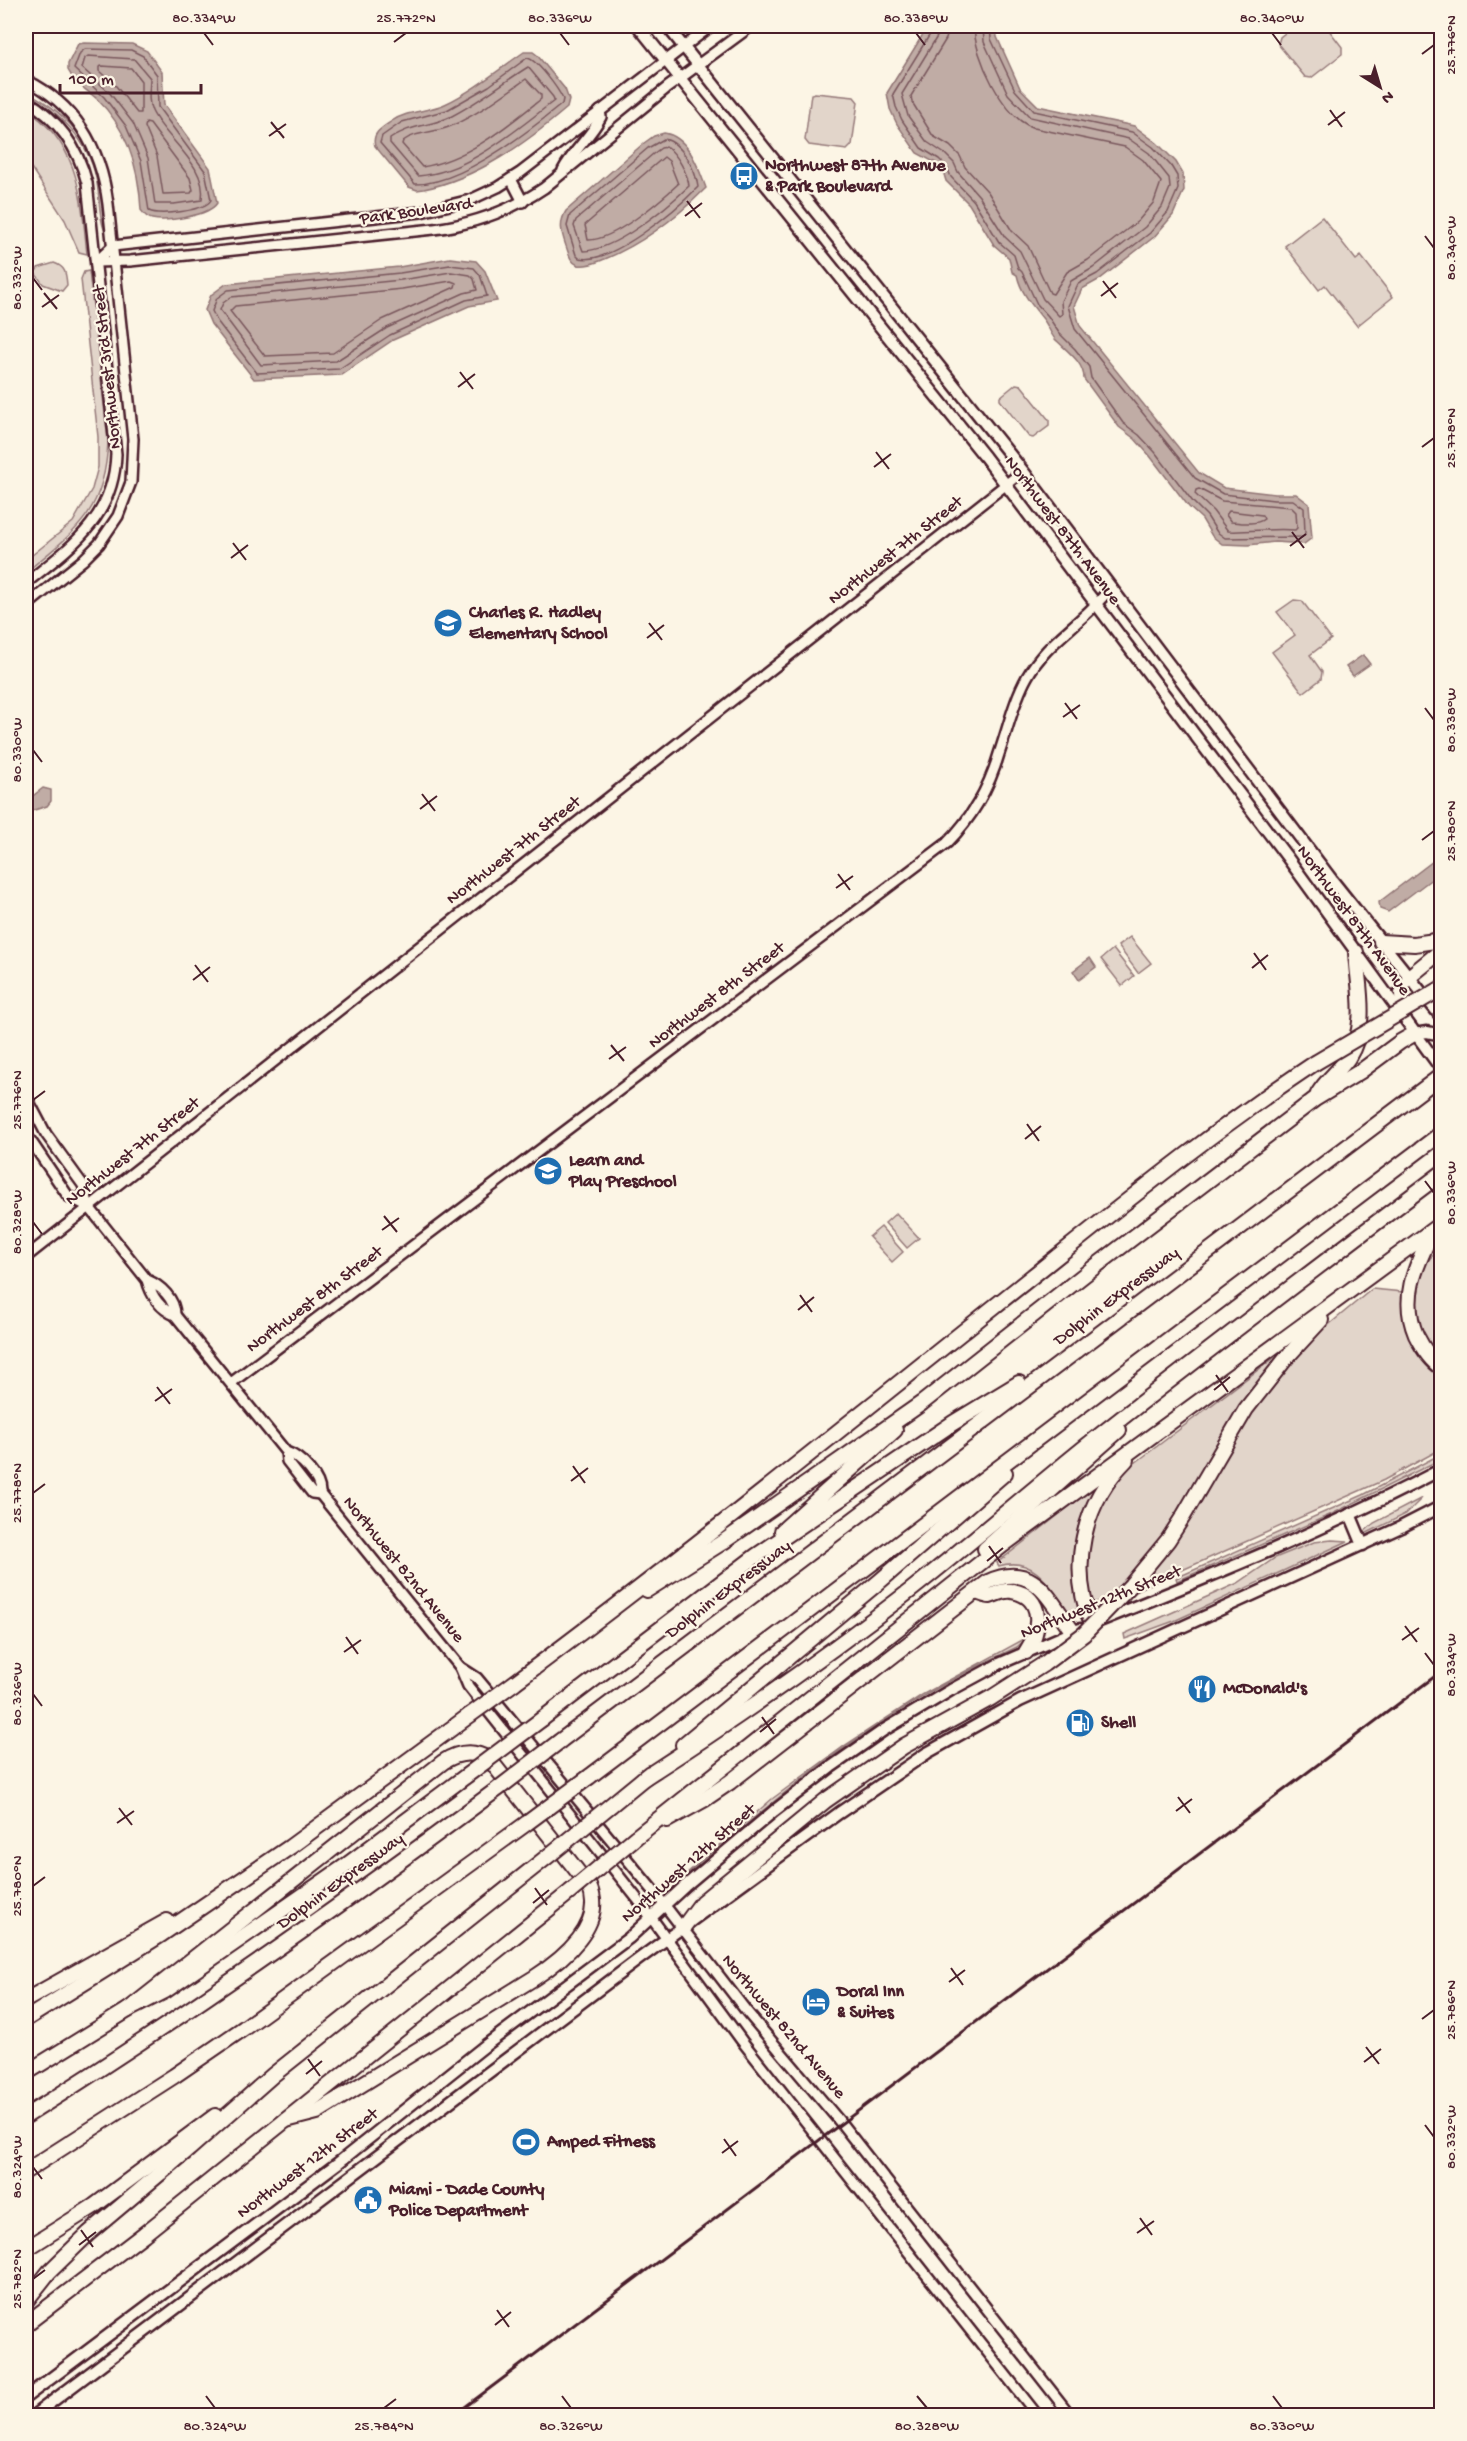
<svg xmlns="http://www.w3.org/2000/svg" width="1467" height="2441" font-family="'Gochi Hand',sans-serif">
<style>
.green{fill:#e2d5ca;stroke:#967a7a;stroke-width:1.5}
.water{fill:#c0aca5;stroke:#917474;stroke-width:1.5}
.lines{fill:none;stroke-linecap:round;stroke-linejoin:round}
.shore{stroke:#79575c;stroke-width:1.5}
.tertiary-casing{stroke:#4a1f2b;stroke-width:14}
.secondary-casing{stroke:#4a1f2b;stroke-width:15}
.motorway-casing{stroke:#4a1f2b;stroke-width:18}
.tertiary{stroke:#fcf5e5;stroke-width:9}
.secondary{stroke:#fcf5e5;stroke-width:10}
.motorway{stroke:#fcf5e5;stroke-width:14}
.rail{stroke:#4a1f2b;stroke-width:3}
.motorway-bridge-casing{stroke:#4a1f2b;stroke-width:18;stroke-linecap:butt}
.motorway-bridge{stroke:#fcf5e5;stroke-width:14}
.ticks{fill:none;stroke:#4a1f2b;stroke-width:2}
.labels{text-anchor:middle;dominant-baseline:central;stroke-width:4.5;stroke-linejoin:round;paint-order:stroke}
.poi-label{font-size:18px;font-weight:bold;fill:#4a1f2b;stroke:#fcf5e5;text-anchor:start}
.street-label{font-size:18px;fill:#4a1f2b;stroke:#fcf5e5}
.neatline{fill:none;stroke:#4a1f2b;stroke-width:2}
.ticks-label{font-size:15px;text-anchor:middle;fill:#4a1f2b}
</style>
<rect width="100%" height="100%" fill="#fcf5e5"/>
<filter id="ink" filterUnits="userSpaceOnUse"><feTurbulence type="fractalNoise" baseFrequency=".0167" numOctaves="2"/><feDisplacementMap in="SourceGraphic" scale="12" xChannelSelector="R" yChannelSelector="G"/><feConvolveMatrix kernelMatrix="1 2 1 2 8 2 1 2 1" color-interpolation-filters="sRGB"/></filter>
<g filter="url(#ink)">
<g class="green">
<polygon points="1294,26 1326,26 1342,47 1342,54 1311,78 1305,77 1278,44 1280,37"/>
<path d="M26 91C72 116 97 148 103 201 104 210 106 220 104 229 98 213 100 194 96 178 88 140 59 111 26 94Z"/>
<polygon points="815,93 854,97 858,102 852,145 847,150 809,145 805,140 811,94"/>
<path d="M26 109C80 144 81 197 87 254L79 252 65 220 26 160Z"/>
<polygon points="1322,217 1356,260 1361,256 1393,297 1357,326 1325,285 1319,290 1285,246"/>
<path d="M54 263C66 267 66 274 67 285L62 291 43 284 35 273 38 268Z"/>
<path d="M89 271 108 441C105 512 77 530 26 572V560L73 522 92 489 98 467V437L81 279 84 272Z"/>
<polygon points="1016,384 1021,385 1049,420 1049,426 1033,438 1029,437 1000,400 1000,397"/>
<polygon points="1294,600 1302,601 1331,639 1310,655 1322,672 1321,679 1303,693 1272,652 1295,635 1277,612"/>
<polygon points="1130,937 1151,963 1138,973 1118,946"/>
<polygon points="1113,949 1134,976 1122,986 1101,959"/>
<polygon points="896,1213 919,1238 907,1248 885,1223"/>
<polygon points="881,1227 903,1252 892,1262 869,1237"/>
<path d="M1441 1246V1362C1437 1356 1430 1350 1426 1344 1407 1311 1414 1271 1441 1246Z"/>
<path d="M1372 1289 1403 1292C1400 1327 1415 1355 1441 1376V1449L1384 1480 1133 1592 1256 1405 1314 1337Z"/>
<path d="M1283 1351 1284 1353 1224 1438 1158 1541 1109 1599 1090 1604C1089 1591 1085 1575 1086 1562 1088 1526 1103 1494 1127 1469Z"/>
<polygon points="1441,1454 1441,1459 1332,1514 1177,1581 1176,1578 1363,1495"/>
<path d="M1098 1484 1100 1486 1093 1497 1080 1608 1069 1613C1051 1588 1035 1555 999 1566L997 1563Z"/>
<polygon points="1422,1498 1406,1514 1365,1534 1364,1532 1374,1523"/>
<polygon points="1332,1540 1348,1541 1174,1621 1125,1639 1124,1634 1238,1583 1275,1558 1314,1542"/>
<path d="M1028 1637 1017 1647C944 1681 874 1724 810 1773 765 1807 723 1845 679 1880L772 1799 844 1746 922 1695Z"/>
</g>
<g class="water">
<path d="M928 26H996L997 37 1020 88 1038 106 1134 126 1157 143 1176 162 1183 174 1184 190 1173 215 1154 237 1100 279 1082 289 1074 306 1080 326 1199 473 1224 488 1275 494H1296L1309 504 1312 538 1304 544 1275 542 1248 545 1222 544 1212 536 1202 519 1189 507 1150 456 1135 439 1119 427 1084 379C1084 362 1067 351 1055 339 1050 333 1048 325 1043 319 1032 305 1021 293 1017 275L1012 272 1009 258 994 245 969 204 946 181 943 171 936 163 917 153 897 124 890 109 887 93Z"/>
<path d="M84 43 132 44 147 51 162 72 164 105 210 168 217 203C209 216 167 222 152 219 146 218 144 214 141 210 139 168 128 129 97 99 87 90 74 83 68 70V64L78 44Z"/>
<path d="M524 52H533L537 55 565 89 569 100 567 108C526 143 478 178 424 189L417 190 409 187 375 146C371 133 383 127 392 121 408 110 428 112 445 104 474 90 498 70 524 52Z"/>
<path d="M664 133C689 137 698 167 706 188 676 218 644 243 605 259 597 262 587 267 578 265 570 262 569 254 566 246 562 234 558 224 566 211L644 143 654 136Z"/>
<polygon points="450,258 476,261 485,271 497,301 469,306 393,340 341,375 254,379 211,324 205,310 211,295 226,284 399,267"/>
<polygon points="1363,655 1370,664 1353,676 1346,667"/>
<polygon points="43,788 51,790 51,801 47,806 31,811 28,805 29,799"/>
<polygon points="1441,855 1441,872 1388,912 1380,909 1379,902"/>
<polygon points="1090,958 1096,967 1079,980 1073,971"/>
</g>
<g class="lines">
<g class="shore">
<polyline points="933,26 932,31 893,94 896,107 902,120 921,148 939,159 947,167 951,177 974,201 999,242 1014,255 1018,268 1022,272 1037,304 1048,316 1059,333 1075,349 1089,367 1091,378 1123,423 1139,435 1155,452 1193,502 1207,516 1217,532 1225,538 1302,537 1305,534 1304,508 1293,500 1274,500 1223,494 1195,478 1075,329 1068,306 1078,284 1097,274 1150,233 1168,212 1178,189 1177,176 1171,166 1153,147 1132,132 1034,111 1015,90 991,39 990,26"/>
<polyline points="941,26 938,35 902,94 908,116 927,142 945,154 954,163 958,172 979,196 1005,237 1020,251 1043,299 1059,316 1062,314 1061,301 1071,281 1093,268 1145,227 1162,207 1170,188 1169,178 1149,153 1129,139 1030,117 1008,94 984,42 983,26"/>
<path d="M950 26 946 39 911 96 912 102 933 136 950 146 960 156 965 167 988 192 1012 231 1028 246 1050 293 1053 294 1067 272 1088 260 1138 221 1154 202 1161 182 1143 160 1125 147 1034 128C1003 118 974 56 974 26"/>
<path d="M85 49 131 50 143 56 157 75 158 107 205 171 211 200C205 211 160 216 149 211L141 161 126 126 104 97 74 69 80 53Z"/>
<path d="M88 56 134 59 150 78C150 89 147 100 152 111 165 139 208 165 202 200L174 204H155L148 158 133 123 109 92 82 68 85 58Z"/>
<path d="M527 58C537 59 558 89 563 99L562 104C528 132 460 185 415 184L380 143 382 136 402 122 447 110 489 86Z"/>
<polygon points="102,66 131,68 141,81 141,113 137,113 116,86 99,71 99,67"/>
<path d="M528 67 553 97 554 101C514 131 470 172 418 176L390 143V139C410 124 429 127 450 117 478 103 502 83 528 67Z"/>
<path d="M526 79 541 95V99C506 127 467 160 422 167L402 144 403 141C416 131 436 133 451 126 478 114 502 96 526 79Z"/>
<polygon points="146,123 150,124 190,178 193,190 191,193 163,194 157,156 145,127"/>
<path d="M664 139C682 142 696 171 698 187 677 209 610 266 579 258L576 255 567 226 570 215 648 148Z"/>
<path d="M667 147C677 154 688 174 689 186 666 208 615 251 583 251L574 226 576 220 653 154 661 148Z"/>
<path d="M664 157 669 161 678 184C660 201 613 241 588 240L585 225Z"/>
<polygon points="450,265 474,268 480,275 487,296 466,300 390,335 339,369 257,373 217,321 212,311 217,298 228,290 400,273"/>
<polygon points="451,272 470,275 474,279 477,290 464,293 387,328 336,361 261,365 220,310 223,303 231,297 401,280"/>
<polygon points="451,281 456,283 455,287 382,320 333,353 265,356 230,311 235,306 402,289"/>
<path d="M1199 489 1222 501 1291 507 1296 512 1297 528 1295 530C1272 528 1250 532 1228 531L1213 511 1195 494 1196 490Z"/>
<path d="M1229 511 1262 515 1264 519C1256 525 1242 523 1231 522L1226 515Z"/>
</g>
<g class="tertiary-casing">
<g id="tertiary">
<path d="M26 80C77 105 101 149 108 204L133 439 131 482 118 516 99 544 83 560 26 606"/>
<path d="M26 100C58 119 78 147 87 183L116 454C114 518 71 547 26 583"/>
<path d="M563 170C573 151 591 136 601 117L600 111"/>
<polyline points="511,179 523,202"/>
<path d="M96 262 130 261 434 229C474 224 510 211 544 188L668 87 751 26"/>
<polyline points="96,262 113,246 421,212 470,200 498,187 520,173 711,26"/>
<path d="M26 1096 46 1134 83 1185 89 1207 147 1280C151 1295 160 1309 175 1315 175 1299 161 1286 147 1280"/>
<polyline points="26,1134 68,1196 89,1207"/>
<polyline points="26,1257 1023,471"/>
<path d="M175 1315 286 1452C301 1457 321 1478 320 1494L312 1493 287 1461 286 1452"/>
<path d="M231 1383 947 843C972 818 989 788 999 754 1008 728 1014 700 1027 677 1042 650 1065 634 1086 614 1095 606 1103 596 1112 588"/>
<polyline points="320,1494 460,1667 468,1686 639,1901 742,2041 1038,2416"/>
<polyline points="460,1667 477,1678 656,1894 747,2012 841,2123 1071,2416"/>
</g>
</g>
<g class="secondary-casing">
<g id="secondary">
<polyline points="638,26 985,457 1287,857 1442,1070"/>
<polyline points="667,26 1023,471 1332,880 1442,1018"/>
<polyline points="1401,1013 1400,993 1409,977"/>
<polyline points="1414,1034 1427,1032 1442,1035"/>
<polyline points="1350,1514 1363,1545"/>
<path d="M1097 1622C1214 1575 1330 1528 1442 1469"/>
<polyline points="26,2397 338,2163 486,2045 629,1938 685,1886 774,1811 831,1767 884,1730 951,1690 999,1664 1080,1629"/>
<polyline points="33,2416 639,1959 839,1813 927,1753 1020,1701 1401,1527 1442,1506"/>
</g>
</g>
<g class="motorway-casing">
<g id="motorway">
<polyline points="1381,942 1414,944 1442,940"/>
<polyline points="1409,977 1442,950"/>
<path d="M1318 1094C1326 1080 1339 1071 1348 1058 1369 1025 1358 988 1356 952"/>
<path d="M1432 1232C1416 1266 1400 1297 1416 1335 1422 1347 1430 1360 1442 1368"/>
<polyline points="782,1531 895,1430"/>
<polyline points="985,1549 1119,1430"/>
<polyline points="1131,1585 1168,1540 1184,1515 1246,1409 1287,1357 1321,1320"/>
<polyline points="647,1590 723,1542 922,1403 1084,1275 1315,1099 1361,1071 1400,1042 1414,1034"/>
<path d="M976 1592C980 1593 986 1596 990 1596 998 1594 1003 1589 1012 1591 1045 1596 1041 1631 1026 1652"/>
<path d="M1092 1624C1068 1568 1083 1503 1126 1460"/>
<path d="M514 1683C677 1562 836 1433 995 1306 1100 1223 1203 1137 1315 1063"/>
<polyline points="542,1719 756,1556 953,1423 1019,1383"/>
<polyline points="560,1741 1442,1075"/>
<polyline points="683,1745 880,1581 1005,1473"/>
<polyline points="589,1777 1442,1133"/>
<path d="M644 1778C736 1719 825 1657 911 1590 972 1542 1030 1491 1090 1443 1206 1351 1324 1262 1442 1173"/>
<polyline points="611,1805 650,1773"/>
<path d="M667 1820 705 1799 730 1782 988 1582C1035 1560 1049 1600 1073 1632"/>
<polyline points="636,1837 1003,1545 1442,1223"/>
<polyline points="682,1929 702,1902 825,1801 904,1746 991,1698 1044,1664"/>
<polyline points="26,2000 167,1921"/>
<path d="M128 2010 443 1762C458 1752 474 1750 490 1760L589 1886C607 1924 562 1960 534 1978L317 2112 286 2120"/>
<polyline points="26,2019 162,1934 290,1847 470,1715"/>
<polyline points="26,2073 128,2010 165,1991 344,1867 466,1776"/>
<path d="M26 2116C189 2014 345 1903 499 1788"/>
<polyline points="26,2171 174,2076 244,2028 527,1823"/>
<polyline points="26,2249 94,2206 215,2116"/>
<polyline points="26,2301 49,2272 89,2233 189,2149 273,2075 552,1853"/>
<polyline points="26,2324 144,2234 570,1892"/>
</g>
</g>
<use href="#tertiary" class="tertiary"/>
<use href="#secondary" class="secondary"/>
<use href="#motorway" class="motorway"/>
<polyline class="rail" points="453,2416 1442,1671"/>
<g class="motorway-bridge-casing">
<g id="motorway-bridge">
<polyline points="1315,1063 1442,988"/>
<polyline points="1044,1664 1084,1634 1131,1585"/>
<polyline points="470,1715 514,1683"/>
<polyline points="466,1776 542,1719"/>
<polyline points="499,1788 560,1741"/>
<polyline points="527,1823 589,1777"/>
<polyline points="552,1853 611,1805"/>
<polyline points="570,1892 636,1837"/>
</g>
</g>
<use href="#motorway-bridge" class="motorway-bridge"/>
</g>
</g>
<path class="ticks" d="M204 33 213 45M560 33 569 45M916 33 925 45M1272 33 1281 45M394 42 406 33M1422 54 1434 45M1330 110 1342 127M271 122 284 138M1328 125 1345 112M269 136 286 124M687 201 700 218M685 216 702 203M1425 236 1434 248M33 278 42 290M1103 281 1116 298M44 293 57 309M1101 296 1118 283M42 307 59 295M460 372 473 389M458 387 475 374M1422 447 1434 438M876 452 889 469M874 467 891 454M1292 532 1304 548M233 543 246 560M1290 546 1306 534M231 558 248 545M649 623 662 640M647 638 664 625M1065 703 1077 719M1425 708 1434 720M1063 717 1080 705M33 750 42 762M422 794 435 811M420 809 437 796M1422 840 1434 831M838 874 850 890M836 888 853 876M1254 953 1266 970M195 965 208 982M1252 968 1268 955M193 980 210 967M611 1045 624 1061M609 1059 626 1047M33 1100 45 1091M1027 1124 1039 1141M1025 1139 1041 1126M1425 1181 1434 1193M384 1216 397 1232M33 1222 42 1234M382 1230 399 1218M800 1295 812 1312M798 1310 814 1297M1216 1375 1228 1392M157 1387 170 1404M1214 1390 1230 1377M155 1401 172 1389M573 1466 585 1483M571 1481 588 1468M33 1493 45 1484M989 1546 1001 1563M987 1561 1003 1548M1405 1626 1417 1642M346 1637 358 1654M1402 1640 1419 1628M344 1652 361 1640M1425 1653 1434 1665M33 1694 42 1706M762 1717 774 1734M760 1732 776 1719M1178 1797 1190 1813M119 1808 132 1825M1176 1811 1192 1799M117 1823 134 1811M33 1886 45 1877M535 1888 547 1905M533 1903 549 1890M951 1968 963 1985M949 1982 965 1970M1422 2019 1434 2010M1366 2047 1379 2064M308 2059 320 2076M1364 2062 1381 2049M306 2074 322 2061M1425 2125 1434 2137M724 2139 736 2156M722 2153 738 2141M33 2167 42 2179M1140 2218 1152 2235M81 2230 93 2247M1137 2233 1154 2221M79 2245 96 2232M33 2279 45 2270M497 2310 509 2327M495 2325 511 2312M206 2396 215 2408M562 2396 571 2408M917 2396 927 2408M1273 2396 1282 2408M384 2408 396 2399"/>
<defs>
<g id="bus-disc" transform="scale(1.5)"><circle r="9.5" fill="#1f6fb2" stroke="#fcf5e5"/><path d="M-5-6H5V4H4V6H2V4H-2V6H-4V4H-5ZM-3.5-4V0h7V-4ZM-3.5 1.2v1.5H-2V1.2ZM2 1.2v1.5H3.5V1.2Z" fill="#fff"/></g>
<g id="school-disc" transform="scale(1.5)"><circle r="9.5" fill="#1f6fb2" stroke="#fcf5e5"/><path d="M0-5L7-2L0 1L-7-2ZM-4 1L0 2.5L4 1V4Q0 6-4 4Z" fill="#fff"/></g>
<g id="restaurant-disc" transform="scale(1.5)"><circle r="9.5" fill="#1f6fb2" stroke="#fcf5e5"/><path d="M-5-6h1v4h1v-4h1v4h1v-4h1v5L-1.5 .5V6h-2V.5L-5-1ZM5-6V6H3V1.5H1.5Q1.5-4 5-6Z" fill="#fff"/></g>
<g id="fuel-disc" transform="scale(1.5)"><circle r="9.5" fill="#1f6fb2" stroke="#fcf5e5"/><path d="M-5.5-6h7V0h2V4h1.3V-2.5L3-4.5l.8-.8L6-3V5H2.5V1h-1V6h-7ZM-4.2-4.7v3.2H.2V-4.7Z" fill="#fff"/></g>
<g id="hotel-disc" transform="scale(1.5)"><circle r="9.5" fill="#1f6fb2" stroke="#fcf5e5"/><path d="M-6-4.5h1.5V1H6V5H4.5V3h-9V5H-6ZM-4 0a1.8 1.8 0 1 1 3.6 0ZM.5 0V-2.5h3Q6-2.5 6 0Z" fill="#fff"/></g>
<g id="stadium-disc" transform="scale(1.5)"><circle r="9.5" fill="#1f6fb2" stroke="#fcf5e5"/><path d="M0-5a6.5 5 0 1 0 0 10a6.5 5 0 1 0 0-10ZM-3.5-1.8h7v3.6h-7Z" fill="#fff"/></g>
<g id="civic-disc" transform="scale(1.5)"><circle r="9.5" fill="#1f6fb2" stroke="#fcf5e5"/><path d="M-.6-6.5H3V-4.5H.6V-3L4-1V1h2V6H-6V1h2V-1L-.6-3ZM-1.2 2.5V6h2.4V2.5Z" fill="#fff"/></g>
</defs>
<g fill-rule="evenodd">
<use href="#bus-disc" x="744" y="176"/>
<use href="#school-disc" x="448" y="623"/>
<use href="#school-disc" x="548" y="1171"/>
<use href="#restaurant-disc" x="1202" y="1689"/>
<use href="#fuel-disc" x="1080" y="1723"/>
<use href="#hotel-disc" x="816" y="2002"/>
<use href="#stadium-disc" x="526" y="2142"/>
<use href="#civic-disc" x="368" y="2200"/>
</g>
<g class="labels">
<g class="poi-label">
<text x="765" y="166">Northwest 87th Avenue<tspan x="765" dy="21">&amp; Park Boulevard</tspan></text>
<text x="469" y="613">Charles R. Hadley<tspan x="469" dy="21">Elementary School</tspan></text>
<text x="569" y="1161">Learn and<tspan x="569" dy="21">Play Preschool</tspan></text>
<text x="1223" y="1689">McDonald's</text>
<text x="1101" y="1723">Shell</text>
<text x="837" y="1992">Doral Inn<tspan x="837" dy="21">&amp; Suites</tspan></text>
<text x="547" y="2142">Amped Fitness</text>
<text x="389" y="2190">Miami - Dade County<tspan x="389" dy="21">Police Department</tspan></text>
</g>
<g class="street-label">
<text transform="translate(416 212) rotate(-8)">Park Boulevard</text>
<text transform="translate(108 367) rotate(-96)">Northwest 3rd Street</text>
<text transform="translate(1062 531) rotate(53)">Northwest 87th Avenue</text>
<text transform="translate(896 551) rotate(-38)">Northwest 7th Street</text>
<text transform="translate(514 851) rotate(-38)">Northwest 7th Street</text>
<text transform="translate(1353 921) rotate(54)">Northwest 87th Avenue</text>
<text transform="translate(717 996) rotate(-37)">Northwest 8th Street</text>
<text transform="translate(133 1152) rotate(-38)">Northwest 7th Street</text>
<text transform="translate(1117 1297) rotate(-37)">Dolphin Expressway</text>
<text transform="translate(315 1300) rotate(-37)">Northwest 8th Street</text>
<text transform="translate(403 1570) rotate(51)">Northwest 82nd Avenue</text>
<text transform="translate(729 1590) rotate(-37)">Dolphin Expressway</text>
<text transform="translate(1101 1603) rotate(-22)">Northwest 12th Street</text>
<text transform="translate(689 1864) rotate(-41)">Northwest 12th Street</text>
<text transform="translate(341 1882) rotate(-36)">Dolphin Expressway</text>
<text transform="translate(783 2027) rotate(50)">Northwest 82nd Avenue</text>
<text transform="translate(308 2164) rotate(-37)">Northwest 12th Street</text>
</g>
</g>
<rect width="1467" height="2441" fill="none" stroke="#fcf5e5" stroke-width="66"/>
<g transform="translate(1380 87) rotate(143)" stroke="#fcf5e5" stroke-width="4.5" paint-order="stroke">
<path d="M0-4.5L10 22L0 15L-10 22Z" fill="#4a1f2b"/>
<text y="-9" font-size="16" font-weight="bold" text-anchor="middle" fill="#4a1f2b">N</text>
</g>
<path d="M60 84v9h141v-9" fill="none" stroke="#4a1f2b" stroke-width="3"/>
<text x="69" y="84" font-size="18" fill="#4a1f2b" stroke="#fcf5e5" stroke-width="4.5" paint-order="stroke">100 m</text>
<rect x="33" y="33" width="1401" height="2375" class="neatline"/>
<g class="ticks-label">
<text x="204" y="22">80.334°W</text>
<text x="406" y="22">25.772°N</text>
<text x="560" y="22">80.336°W</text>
<text x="916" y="22">80.338°W</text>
<text x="1272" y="22">80.340°W</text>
<text transform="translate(1450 45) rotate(-90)" y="5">25.776°N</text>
<text transform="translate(1450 248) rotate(-90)" y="5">80.340°W</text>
<text transform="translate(16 278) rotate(-90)" y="5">80.332°W</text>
<text transform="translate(1450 438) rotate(-90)" y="5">25.778°N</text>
<text transform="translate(1450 720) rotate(-90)" y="5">80.338°W</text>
<text transform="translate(16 750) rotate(-90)" y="5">80.330°W</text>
<text transform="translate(1450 831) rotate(-90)" y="5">25.780°N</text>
<text transform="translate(16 1100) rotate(-90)" y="5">25.776°N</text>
<text transform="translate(1450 1193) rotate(-90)" y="5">80.336°W</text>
<text transform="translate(16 1222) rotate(-90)" y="5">80.328°W</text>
<text transform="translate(16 1493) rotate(-90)" y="5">25.778°N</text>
<text transform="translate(1450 1665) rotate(-90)" y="5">80.334°W</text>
<text transform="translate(16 1694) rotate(-90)" y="5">80.326°W</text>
<text transform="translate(16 1886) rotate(-90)" y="5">25.780°N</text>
<text transform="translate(1450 2010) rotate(-90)" y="5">25.786°N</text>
<text transform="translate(1450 2137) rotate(-90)" y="5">80.332°W</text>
<text transform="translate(16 2167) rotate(-90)" y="5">80.324°W</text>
<text transform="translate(16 2279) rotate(-90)" y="5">25.782°N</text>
<text x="215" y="2430">80.324°W</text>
<text x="384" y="2430">25.784°N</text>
<text x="571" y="2430">80.326°W</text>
<text x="927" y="2430">80.328°W</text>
<text x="1282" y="2430">80.330°W</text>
</g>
</svg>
